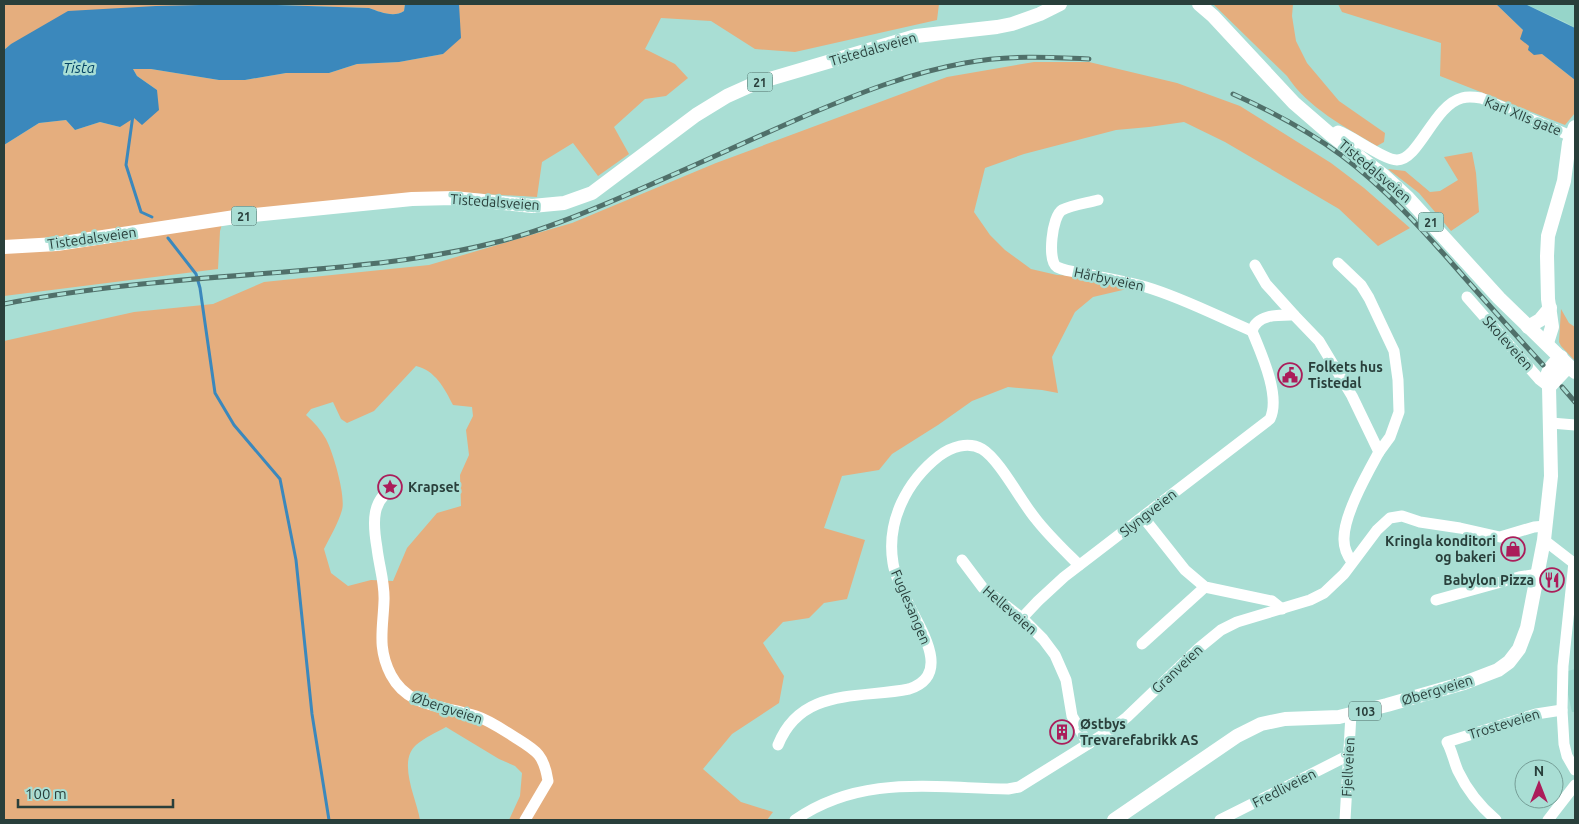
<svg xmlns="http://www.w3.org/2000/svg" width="1579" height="824" font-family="Ubuntu,sans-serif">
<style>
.built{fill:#96d5c9}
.green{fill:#e5ae7e;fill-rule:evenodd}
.water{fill:#3b88bc}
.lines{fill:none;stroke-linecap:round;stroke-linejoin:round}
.stream{stroke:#3b88bc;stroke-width:3}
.minor{stroke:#fff;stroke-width:11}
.major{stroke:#fff;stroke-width:14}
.rail-casing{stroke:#50706a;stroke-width:5}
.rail{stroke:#a9ded4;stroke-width:3;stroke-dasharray:9;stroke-linecap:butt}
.labels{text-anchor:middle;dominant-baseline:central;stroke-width:5;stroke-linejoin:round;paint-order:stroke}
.shield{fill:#a9ded4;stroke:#4f6f69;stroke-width:1}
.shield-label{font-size:12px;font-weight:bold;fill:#293f3b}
.street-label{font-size:14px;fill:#293f3b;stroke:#a9ded4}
.poi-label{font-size:14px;font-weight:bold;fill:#293f3b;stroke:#a9ded4;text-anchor:start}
.water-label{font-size:15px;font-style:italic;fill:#054467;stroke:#a9ded4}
</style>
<rect width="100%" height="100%" fill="#a9ded4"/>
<g class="built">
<polygon points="1525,4 1575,4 1575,28 1565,22"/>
<polygon points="1575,669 1575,712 1572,712 1567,690 1568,671"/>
</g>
<g class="green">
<polygon points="5,4 241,4 200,5 11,44 4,50"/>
<path d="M243 4H405L404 11C394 18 380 12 369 8Z"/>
<polygon points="459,4 939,4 937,20 795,52 755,49 711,21 661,18 645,49 675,64 688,78 666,96 645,99 614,127 629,154 598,176 573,143 542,162 537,197 452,192 225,214 220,231 218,269 4,296 4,145 39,123 66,120 75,130 100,122 120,127 157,90 137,76 133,69 151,69 219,80 245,80 286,73 329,73 357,64 399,62 443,54 458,15"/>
<path d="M1213 4H1293L1292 16 1296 41 1307 63 1339 101 1385 133 1384 142 1377 146C1345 127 1308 108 1287 76Z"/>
<polygon points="1338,4 1496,4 1523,30 1542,54 1575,80 1575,113 1565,125 1440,76 1441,43 1342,12"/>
<path d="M1034 62H1089L1177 83 1240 106 1331 163 1364 188 1410 228 1378 246 1339 209 1225 142 1184 122 1149 127 1116 130 1024 154 985 168 974 212 990 235 1005 250 1031 269 1057 275 1079 276 1127 289 1093 297 1075 312 1052 357 1058 393 1042 390 1008 387 972 401 938 425 892 454 879 470 842 476 824 528 865 540 847 599 824 603 809 618 783 622 763 643 784 676 779 703 732 734 703 769 741 802 773 812 767 820H509L520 796 522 773 515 766 499 759 446 727C437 732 424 738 416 745 397 762 417 800 420 820H4V341L134 312 213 304 264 282 429 265 572 223 716 163 947 77ZM416 366C435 370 445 389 453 405L472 407 473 416 466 430 469 455 460 475 461 506 437 513 407 548 393 581 371 580 348 586 331 573 324 549C330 537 338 524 342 510 346 496 333 452 326 439 321 430 314 422 306 415L311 409 333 402 341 419 347 423 374 411Z"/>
<polygon points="1472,152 1476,173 1479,212 1451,231 1419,193 1388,169 1405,171 1430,192 1440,191 1458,180 1444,157"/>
<polygon points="1561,309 1569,323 1575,327 1575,361 1561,346 1559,342"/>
</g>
<g class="water">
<path d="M243 4 369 8C380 12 394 18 404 11L405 4H459L461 38 443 54 399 62 357 64 329 73H286L245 80H219L151 69H133L137 76 157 90 159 110 142 125 134 118 120 127 100 122 75 130 66 120 39 123 4 145V50L11 44 68 11 156 6Z"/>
<polygon points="1496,4 1525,4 1575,28 1575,80 1542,54 1534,55 1528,50 1529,46 1520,39 1523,30"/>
</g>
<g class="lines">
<g class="stream">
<polyline points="133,115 126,165 141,212 152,217"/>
<polyline points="168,238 196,274 200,288 215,393 234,425 280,479 296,560 312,714 329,820"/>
</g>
<g class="minor">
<path d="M1331 135 1338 131C1354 137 1384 160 1397 160 1419 160 1434 105 1462 98 1468 96 1475 97 1481 98L1571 136"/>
<path d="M1098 200C1087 203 1072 205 1062 210 1052 216 1047 261 1057 267 1065 271 1075 272 1083 273 1104 278 1125 281 1146 287 1183 298 1217 316 1252 331"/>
<polyline points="1338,263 1361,285 1369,298 1394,351 1398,380 1399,412 1390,437 1379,452"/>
<polyline points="1255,265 1266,284 1294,315"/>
<polyline points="1467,297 1540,380 1549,387"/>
<polyline points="1551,423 1575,425"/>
<path d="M397 487C370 497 373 525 377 548 379 566 385 583 384 601 383 629 377 648 391 675 409 709 444 705 476 716 491 721 503 730 516 738 537 751 544 755 548 781L525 820"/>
<polyline points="1143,517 1185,570 1205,587 1272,601 1282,609"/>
<polyline points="1544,540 1575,564"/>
<polyline points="962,560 983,588 1022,618 1043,639 1055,655 1066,680 1072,716 1088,744"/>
<polyline points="1574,562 1563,666 1562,710 1564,744 1567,756 1575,770"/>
<polyline points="1436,600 1519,577 1538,574"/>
<path d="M1022 618 1038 601 1064 577 1270 419C1281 396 1261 353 1252 331 1257 314 1278 315 1294 315L1319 341 1352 396 1379 452C1367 474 1343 516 1344 540 1344 549 1347 555 1352 562"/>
<polyline points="1142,644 1205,587"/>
<path d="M778 745C801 687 859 699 909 689 952 675 921 630 909 605 903 592 895 577 893 563 886 521 907 481 939 456 951 447 968 441 982 449 999 459 1021 501 1035 518 1048 535 1064 550 1079 565"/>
<path d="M795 820C861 774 933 788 1008 789L1019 787 1109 731 1127 717 1199 648 1221 630 1237 622 1310 600 1324 593 1344 574 1377 530 1390 518 1402 516 1420 522 1460 528 1500 537 1534 527 1546 526"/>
<polyline points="1220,820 1349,755"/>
<polyline points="1345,820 1351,714"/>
<path d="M1496 820C1481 807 1467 790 1458 771 1454 762 1452 751 1447 742L1536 714 1562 710"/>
<polyline points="1548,820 1575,785"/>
</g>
<g class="major">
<polyline points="1199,4 1213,16 1294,103 1331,135 1383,175 1408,198 1499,298 1575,372"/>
<polyline points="4,247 57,244 235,217 412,199 454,198 532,206 564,203 592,193 696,115 727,96 756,83 916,36 997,27 1012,24 1040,14 1060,4"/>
<polyline points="1528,327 1540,320 1550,308"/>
<polyline points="1547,343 1552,327 1548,299 1547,256 1548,236 1564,181 1569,143 1575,127"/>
<polyline points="1549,387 1564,371 1570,367"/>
<path d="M1114 820 1237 736 1261 724 1285 719 1339 717 1387 705 1464 683 1498 670 1509 662 1519 649 1527 628 1544 540 1551 476 1549 387C1543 374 1551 366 1561 357"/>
</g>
<g class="rail-casing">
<g id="rail">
<path d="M1233 94C1271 111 1307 130 1341 155 1385 188 1421 228 1457 269 1485 301 1514 333 1543 365"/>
<path d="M4 304C96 286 191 279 284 272 356 266 427 260 497 242 541 231 582 214 624 196 685 170 745 142 805 116 857 94 909 73 965 63 1007 55 1048 57 1089 59"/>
<polyline points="1562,387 1575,402"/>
</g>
</g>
<use href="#rail" class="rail"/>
</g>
<defs>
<g id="civic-ring" transform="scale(1.25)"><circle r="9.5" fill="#a9ded4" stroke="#ab1d5a" stroke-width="1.5"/><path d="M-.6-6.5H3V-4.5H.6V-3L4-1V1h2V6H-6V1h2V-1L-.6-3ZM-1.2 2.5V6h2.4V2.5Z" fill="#ab1d5a"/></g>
<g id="sight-ring" transform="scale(1.25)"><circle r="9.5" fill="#a9ded4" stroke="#ab1d5a" stroke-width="1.5"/><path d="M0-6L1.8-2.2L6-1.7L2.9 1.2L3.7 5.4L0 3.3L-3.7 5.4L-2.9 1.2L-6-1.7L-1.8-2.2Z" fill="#ab1d5a"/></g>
<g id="shop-ring" transform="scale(1.25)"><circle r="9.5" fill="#a9ded4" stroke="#ab1d5a" stroke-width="1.5"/><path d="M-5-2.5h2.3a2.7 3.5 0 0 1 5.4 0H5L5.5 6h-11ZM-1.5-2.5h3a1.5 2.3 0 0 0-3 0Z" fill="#ab1d5a"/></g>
<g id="restaurant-ring" transform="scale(1.25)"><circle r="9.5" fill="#a9ded4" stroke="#ab1d5a" stroke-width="1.5"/><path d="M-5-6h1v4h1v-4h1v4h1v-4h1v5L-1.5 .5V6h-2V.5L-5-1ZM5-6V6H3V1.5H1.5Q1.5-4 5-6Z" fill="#ab1d5a"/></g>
<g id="building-ring" transform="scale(1.25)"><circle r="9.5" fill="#a9ded4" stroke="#ab1d5a" stroke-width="1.5"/><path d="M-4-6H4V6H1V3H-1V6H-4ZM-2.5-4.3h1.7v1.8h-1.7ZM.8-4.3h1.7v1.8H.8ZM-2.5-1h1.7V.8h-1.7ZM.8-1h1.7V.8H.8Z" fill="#ab1d5a"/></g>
</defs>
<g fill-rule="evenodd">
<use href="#civic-ring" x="1290" y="375"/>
<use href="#sight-ring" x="390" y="487"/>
<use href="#shop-ring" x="1513" y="549"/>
<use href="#restaurant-ring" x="1552" y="580"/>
<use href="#building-ring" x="1062" y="732"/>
</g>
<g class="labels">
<g class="shield">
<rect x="747.5" y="72.5" width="25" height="19" rx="4"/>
<rect x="231.5" y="206.5" width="25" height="19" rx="4"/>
<rect x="1418.5" y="212.5" width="25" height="19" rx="4"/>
<rect x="1349" y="701.5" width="32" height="19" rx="4"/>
</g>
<g class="shield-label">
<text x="760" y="82">21</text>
<text x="244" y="216">21</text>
<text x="1431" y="222">21</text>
<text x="1365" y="711">103</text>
</g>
<g class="street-label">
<text transform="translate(873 49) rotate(-16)">Tistedalsveien</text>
<text transform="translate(1523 116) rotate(22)">Karl XIIs gate</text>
<text transform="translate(1375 171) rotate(40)">Tistedalsveien</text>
<text transform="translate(495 202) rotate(4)">Tistedalsveien</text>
<text transform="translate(92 238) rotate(-8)">Tistedalsveien</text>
<text transform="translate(1109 279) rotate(12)">Hårbyveien</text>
<text transform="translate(1508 343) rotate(48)">Skoleveien</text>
<text transform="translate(1148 513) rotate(-38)">Slyngveien</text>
<text transform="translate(911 607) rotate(67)">Fuglesangen</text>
<text transform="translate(1010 610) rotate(41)">Helleveien</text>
<text transform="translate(1177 669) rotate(-43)">Granveien</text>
<text transform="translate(1437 690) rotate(-17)">Øbergveien</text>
<text transform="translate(447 708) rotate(18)">Øbergveien</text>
<text transform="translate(1504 724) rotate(-17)">Trosteveien</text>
<text transform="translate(1348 767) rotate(-87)">Fjellveien</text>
<text transform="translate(1284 788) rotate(-27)">Fredliveien</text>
</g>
<g class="poi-label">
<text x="1308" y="367">Folkets hus<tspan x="1308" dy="16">Tistedal</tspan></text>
<text x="408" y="487">Krapset</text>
<text x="1496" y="541" text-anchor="end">Kringla konditori<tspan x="1496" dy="16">og bakeri</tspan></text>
<text x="1534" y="580" text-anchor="end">Babylon Pizza</text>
<text x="1080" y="724">Østbys<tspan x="1080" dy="16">Trevarefabrikk AS</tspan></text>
</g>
<g class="water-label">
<text x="79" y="67">Tista</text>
</g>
</g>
<rect width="1579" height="824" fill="none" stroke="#293f3b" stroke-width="10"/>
<g transform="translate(1539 784)"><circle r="24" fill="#a9ded4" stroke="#769e97"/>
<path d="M0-4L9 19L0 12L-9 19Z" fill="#ab1d5a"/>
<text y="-8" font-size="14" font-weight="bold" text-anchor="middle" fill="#293f3b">N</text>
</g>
<path d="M18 799v8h155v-8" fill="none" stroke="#293f3b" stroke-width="2.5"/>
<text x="25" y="799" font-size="15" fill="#293f3b" stroke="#a9ded4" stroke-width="4" paint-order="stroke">100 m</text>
</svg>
